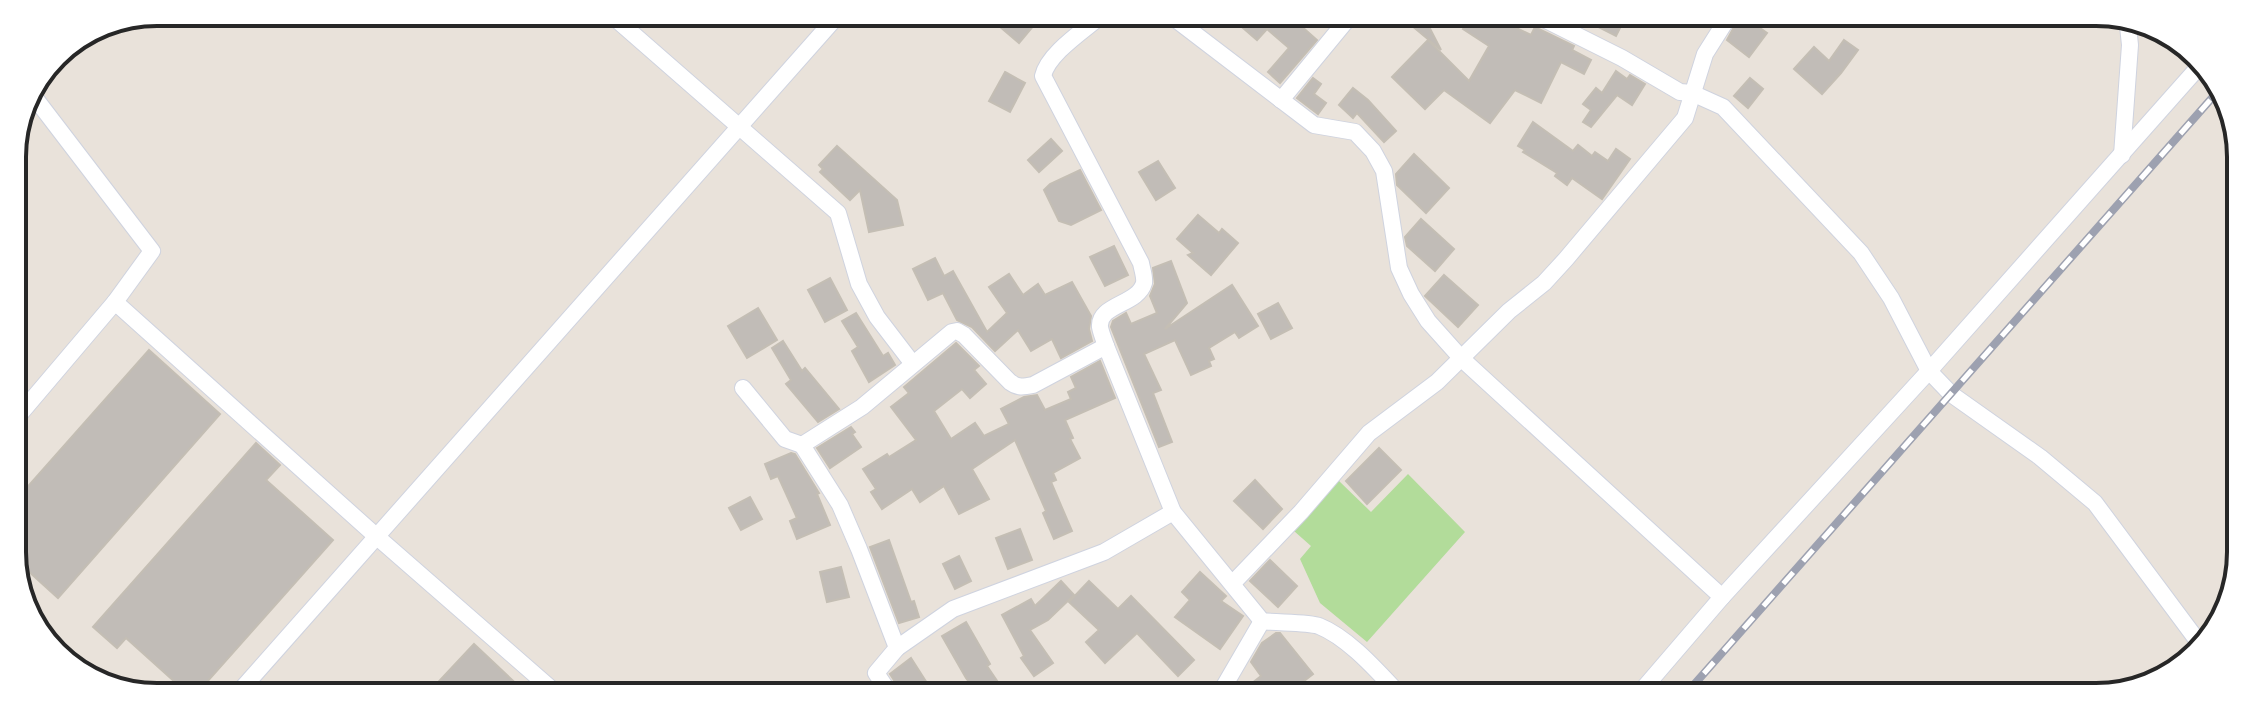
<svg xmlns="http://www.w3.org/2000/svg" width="2253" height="709" font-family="Mulish,sans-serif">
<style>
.green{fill:#b2dc9a}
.building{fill:#c1bcb7;stroke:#c4beb4;stroke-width:2}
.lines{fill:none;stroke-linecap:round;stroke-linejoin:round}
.street-casing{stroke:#cfd3df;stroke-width:18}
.street{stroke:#fff;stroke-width:16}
.rail-casing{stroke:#9da1b0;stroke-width:8}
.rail{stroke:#fff;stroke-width:5;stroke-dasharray:15;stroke-linecap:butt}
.rim{fill:none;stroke:#272727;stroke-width:4}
</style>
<rect width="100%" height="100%" fill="#e9e2da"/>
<polygon class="green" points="1408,474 1465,532 1367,642 1320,603 1300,559 1311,546 1294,531 1338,480 1371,512"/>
<g class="building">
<polygon points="985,14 1021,14 1034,25 1019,43"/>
<polygon points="1228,15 1308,15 1300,25 1317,40 1280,83 1268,72 1289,48 1267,29 1257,40"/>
<polygon points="1399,15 1423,15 1441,50"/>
<polygon points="1473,15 1511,15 1506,23 1531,35 1535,27 1574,46 1572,50 1591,60 1584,74 1561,62 1541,103 1515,90 1490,123 1444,90 1425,109 1392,77 1428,40 1469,81 1489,46 1463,29"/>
<polygon points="1577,16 1626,16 1616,36"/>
<polygon points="1740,16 1743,16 1767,33 1749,57 1727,40"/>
<polygon points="1844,40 1858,50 1841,73 1822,94 1794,69 1814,47 1829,61"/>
<polygon points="1616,71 1627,79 1630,75 1645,84 1632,105 1617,95 1591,127 1583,122 1591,110 1583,104 1596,88 1602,93"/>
<polygon points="1005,72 1025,83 1010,112 989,101"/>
<polygon points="1313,78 1321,84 1314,94 1326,103 1318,114 1297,98"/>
<polygon points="1750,78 1763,89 1748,108 1734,96"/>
<polygon points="1353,88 1368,100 1396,131 1384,142 1357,113 1353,118 1339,105"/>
<polygon points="1533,122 1573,151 1578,145 1592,156 1595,152 1608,161 1616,149 1630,159 1602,199 1572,178 1567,185 1555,176 1557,173 1523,152 1525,150 1518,146"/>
<polygon points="1051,139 1062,151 1039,172 1028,160"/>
<polygon points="837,146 897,200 903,225 869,232 860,190 850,200 820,172 823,169 819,165"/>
<polygon points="1414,154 1449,188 1426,213 1397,185 1396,174"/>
<polygon points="1158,161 1175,188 1156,200 1139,172"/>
<polygon points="1080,170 1101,210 1071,225 1059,221 1044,190 1050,184"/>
<polygon points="1198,215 1219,233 1222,229 1238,243 1211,275 1188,255 1193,253 1177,239"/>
<polygon points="1421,219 1454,249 1435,271 1407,246 1405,237"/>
<polygon points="1114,246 1128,275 1105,286 1090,257"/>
<polygon points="935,258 944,276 953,271 987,332 1007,313 989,287 1009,274 1023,295 1038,284 1045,295 1072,282 1091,316 1089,329 1092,341 1061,358 1052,339 1031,351 1018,330 995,351 972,327 957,320 943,293 928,300 913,269"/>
<polygon points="1171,261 1187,303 1165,329 1232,285 1258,326 1239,338 1235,332 1209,348 1214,359 1209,361 1211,366 1191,375 1175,340 1144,354 1161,390 1153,393 1172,442 1159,447 1111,327 1113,321 1126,313 1131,324 1157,313 1150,296 1155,284 1153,268"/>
<polygon points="1444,275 1478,305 1458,327 1425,296"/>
<polygon points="830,278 847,310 825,322 808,290"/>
<polygon points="1278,303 1292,328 1271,339 1258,314"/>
<polygon points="758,308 777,340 747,358 728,326"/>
<polygon points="856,313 883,356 888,353 895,365 869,382 852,351 858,347 842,321"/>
<polygon points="783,341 802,371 805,368 839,409 818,422 786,384 791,380 772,348"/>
<polygon points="956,343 979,366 974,370 986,384 970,398 962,389 934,411 951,439 975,423 984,436 1009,424 1001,409 1024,397 1037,395 1045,410 1071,399 1068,392 1076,388 1071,377 1100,361 1115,398 1065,420 1073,438 1070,439 1080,458 1053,473 1056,480 1051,482 1072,531 1054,539 1043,513 1046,511 1015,440 972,469 989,499 959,514 944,486 920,502 912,489 882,509 871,492 876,489 863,469 887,454 889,457 916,440 891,407 909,393 904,387"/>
<polygon points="149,350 220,414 58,598 15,559 14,502"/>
<polygon points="851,427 855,432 852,434 861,447 830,468 817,448"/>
<polygon points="256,443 280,465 266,480 333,540 198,692 186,692 126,638 117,648 93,627"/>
<polygon points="1379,448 1401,470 1367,504 1346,481"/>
<polygon points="791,453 795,454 819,493 817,494 830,525 797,539 790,521 797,518 778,476 771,479 765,464"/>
<polygon points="1255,480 1282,509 1263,529 1234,501"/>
<polygon points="750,497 762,519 741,530 729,508"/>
<polygon points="1020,529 1032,560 1008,569 996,538"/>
<polygon points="889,540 911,602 914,601 919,617 899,623 870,547"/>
<polygon points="959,556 971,581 955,589 943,564"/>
<polygon points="1270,560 1297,586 1278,607 1250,581"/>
<polygon points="841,567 849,597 827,602 820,572"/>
<polygon points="1200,572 1226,596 1221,601 1243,616 1220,649 1175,617 1190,600 1182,592"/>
<polygon points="1061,581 1074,595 1048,620 1030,630 1053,663 1034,676 1021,658 1024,656 1002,615 1031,599 1035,606"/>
<polygon points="1089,581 1118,609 1131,596 1194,660 1178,676 1137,633 1105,663 1086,642 1099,630 1069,602"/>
<polygon points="966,622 990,664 987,666 1006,694 978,694 966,678 942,636"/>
<polygon points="1276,633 1280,633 1313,674 1286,695 1237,695 1261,676 1251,662 1262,643"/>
<polygon points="474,644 526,693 428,693"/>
<polygon points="911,658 934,694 903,694 890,674"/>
</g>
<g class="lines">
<g class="street-casing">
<g id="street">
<polyline points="609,13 838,213 859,284 877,317 913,364"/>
<path d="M1103 14C1085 30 1048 53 1043 76L1141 263C1142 269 1145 277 1144 283 1138 305 1098 304 1100 327 1101 333 1104 340 1106 346L1173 512 1262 621C1276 623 1308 622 1319 626 1349 638 1378 672 1400 695"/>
<polyline points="1170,15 1314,125 1355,132 1373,151 1384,171 1399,268 1411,294 1428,321 1462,359 1722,597"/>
<polyline points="1538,16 1622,58 1680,92 1692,93 1723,107 1861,253 1891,298 1929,371 1951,394 2040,457 2095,503 2200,644"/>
<polyline points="35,98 152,251 115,302"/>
<polyline points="1281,100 1351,15"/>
<polyline points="2122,155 2130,45 2127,17"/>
<path d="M743 388 785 439 802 445 862 407 952 332 957 331 964 335 1010 382C1018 388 1023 387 1033 385L1106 346"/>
<polyline points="14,421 115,302 376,536 556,693"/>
<polyline points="802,445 840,505 859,549 897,648"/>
<polyline points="1233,583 1301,512 1369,433 1437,382 1509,311 1544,283 1566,259 1685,118 1705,54 1729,16"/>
<polyline points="239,692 839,14"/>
<polyline points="890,694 876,673 897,648 953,609 1104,552 1173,512"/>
<polyline points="1219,695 1262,621"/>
<polyline points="1637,696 1722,597 1929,371 2204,61"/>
</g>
</g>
<use href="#street" class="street"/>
<g class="rail-casing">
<polyline id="rail" points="1684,696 2219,90"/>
</g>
<use href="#rail" class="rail"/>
</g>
<path d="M0 0H2253V709H0ZM157 26H2096A131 131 0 0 1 2227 157V552A131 131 0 0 1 2096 683H157A131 131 0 0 1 26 552V157A131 131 0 0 1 157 26Z" fill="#fff" fill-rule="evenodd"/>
<path class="rim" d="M157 26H2096A131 131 0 0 1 2227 157V552A131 131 0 0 1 2096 683H157A131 131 0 0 1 26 552V157A131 131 0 0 1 157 26Z"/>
</svg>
